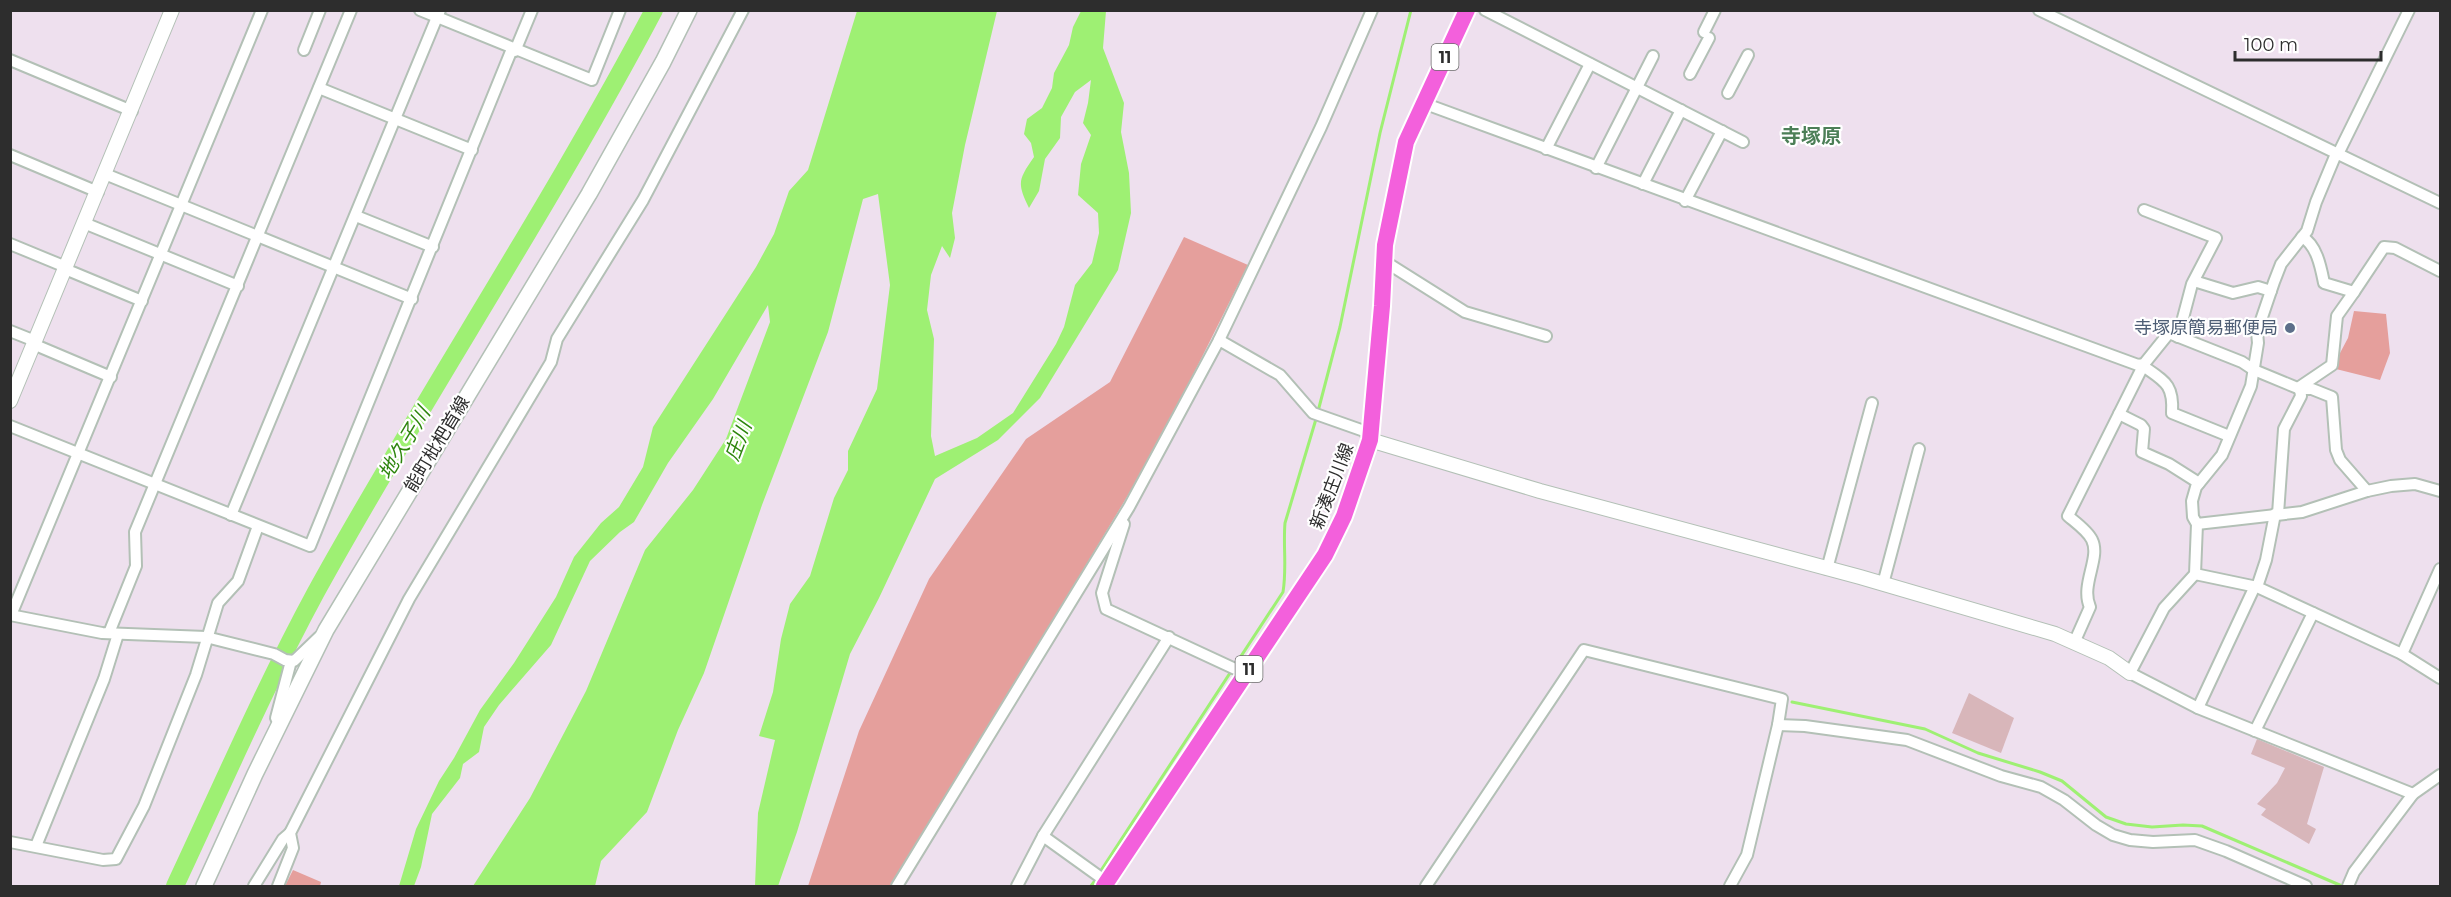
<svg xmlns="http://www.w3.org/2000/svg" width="2451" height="897" font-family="Montserrat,'Noto Sans JP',sans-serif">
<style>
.green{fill:#e59f9c}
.cemetery{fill:#d8b6ba}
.water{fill:#9ef073}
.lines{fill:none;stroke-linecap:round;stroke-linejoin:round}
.stream{stroke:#9ef073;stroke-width:3}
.river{stroke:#9ef073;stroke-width:18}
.minor-casing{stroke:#b3c0b6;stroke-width:14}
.tertiary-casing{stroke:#b3c0b6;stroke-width:16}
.secondary-casing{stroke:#b3c0b6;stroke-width:18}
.primary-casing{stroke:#fff;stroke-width:20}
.minor{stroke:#fff;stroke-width:10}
.tertiary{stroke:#fff;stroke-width:14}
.secondary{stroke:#fff;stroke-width:15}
.primary{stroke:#f360dc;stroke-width:16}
.service-dot{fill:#5c6f8a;stroke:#fff;stroke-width:2}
.labels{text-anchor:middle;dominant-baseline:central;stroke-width:4.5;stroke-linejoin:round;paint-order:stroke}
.shield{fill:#fff;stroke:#6c6c6c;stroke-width:1.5}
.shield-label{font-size:16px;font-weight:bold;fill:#2d2d2d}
.service-label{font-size:18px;fill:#4e5e75;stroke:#fff;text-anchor:end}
.street-label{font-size:18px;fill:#2d2d2d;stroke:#fff}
.neighbourhood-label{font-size:20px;font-weight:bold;fill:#4c7f57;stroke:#fff}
.water-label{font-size:20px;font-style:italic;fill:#2d850d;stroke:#fff}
</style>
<rect width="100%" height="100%" fill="#eee0ee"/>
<g class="green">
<polygon points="1184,237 1248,265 1157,447 893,886 808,886 859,731 929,579 1026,439 1110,382"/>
<polygon points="2354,311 2386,314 2390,353 2380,380 2332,368 2348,338"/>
<polygon points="293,870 321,882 320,886 285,886"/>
</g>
<g class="cemetery">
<polygon points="1969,693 2014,718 2001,753 1952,733"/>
<polygon points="2257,739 2324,767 2307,824 2316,829 2309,844 2261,815 2266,809 2257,804 2277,783 2285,768 2251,754"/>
</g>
<path class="water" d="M857 11H997L965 145 952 213 955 238 950 258 942 246 931 275 927 310 934 339 931 436 935 456 977 438 1013 413 1056 344 1064 327 1075 285 1092 263 1099 233 1098 213 1078 195 1081 164 1091 135 1083 123 1088 103 1091 80 1075 92 1061 117 1060 138 1045 159 1039 191 1029 208C1017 183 1018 180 1034 157L1031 143 1024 134 1027 119 1042 108 1052 88 1054 73 1069 45 1073 27 1081 11H1106L1103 48 1124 103 1121 132 1129 173 1131 213 1118 270 1040 398 998 440 935 479 879 598 850 654 797 832 778 886H755L758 813 775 740 759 736 773 692 781 639 790 604 810 576 834 498 848 470V451L877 389 890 285 878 194 863 199 828 332 762 505 704 673 678 730 647 812 601 861 595 886H473L530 798 586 691 645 550 693 490 726 439 770 322 768 305 713 399 668 463 634 522 620 532 590 561 551 645 499 705 484 727 479 752 463 764 460 778 432 814 421 867 414 886H399L416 829 439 781 454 758 480 710 514 663 556 597 574 557 601 523 619 507 643 467 653 427 756 267 774 234 789 191 808 170Z"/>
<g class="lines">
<g class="stream">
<polyline points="1792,702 1925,729 1978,753 2040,772 2062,781 2106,817 2126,824 2152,827 2183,825 2202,826 2342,886"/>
<path d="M1100 872 1283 592C1287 568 1283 546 1285 523L1316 419 1340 327 1380 133 1411 10"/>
<polyline points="1091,886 1097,878"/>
</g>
<path class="river" d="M175 886C221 788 264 688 316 592 424 396 549 209 654 10"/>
<g class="minor-casing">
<g id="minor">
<polyline points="420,10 592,80 620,10"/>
<polyline points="1485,10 1743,142"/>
<polyline points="2039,10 2440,203"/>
<polyline points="1704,32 1715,10"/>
<polyline points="304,50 320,10"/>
<polyline points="515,51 532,10"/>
<polyline points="10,60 132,111"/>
<polyline points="1690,74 1709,38"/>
<polyline points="319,88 472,150"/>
<polyline points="1728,93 1748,55"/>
<polyline points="1423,103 2138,365 2144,364 2169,333 2242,362 2254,370 2300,389 2312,389 2332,397 2336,450 2340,460 2367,491"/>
<polyline points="1546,149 1590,64"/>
<polyline points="2336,154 2316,202 2307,231 2281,264 2274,282 2257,332 2258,343 2251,386 2222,455 2196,487 2192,501 2193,517 2197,524 2195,574 2164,608 2130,673 2198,708 2413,794"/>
<polyline points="2338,154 2409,10"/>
<polyline points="10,155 98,192"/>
<polyline points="1596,168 1653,56"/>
<polyline points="105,174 412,299"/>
<polyline points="1643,184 1681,110"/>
<polyline points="1685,201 1722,131"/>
<polyline points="2144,210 2216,238 2192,284 2178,337"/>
<polyline points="356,216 433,247"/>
<polyline points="84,223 238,286"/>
<polyline points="10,244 66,267"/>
<polyline points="1384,261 1465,312 1546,336"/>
<polyline points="65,269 142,301"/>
<polyline points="2194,281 2233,293 2258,287 2271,291"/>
<polyline points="2354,292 2384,247 2395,248 2440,271"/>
<polyline points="10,331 35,341"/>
<polyline points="1219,340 1280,375 1313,413 1364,431 1370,440"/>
<polyline points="33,344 111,377"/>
<path d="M2143 366C2164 381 2174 384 2172 413L2229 436"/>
<path d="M2298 388 2332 365 2337 316 2354 292 2324 283C2321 268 2317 245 2302 237"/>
<polyline points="2119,414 2141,425 2144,429 2142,452 2169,464 2199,483"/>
<polyline points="10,426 310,546 512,49"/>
<polyline points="2278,514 2284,429 2301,396 2300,389"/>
<polyline points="231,515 440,10"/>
<polyline points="1124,524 1102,593 1106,609 1246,674"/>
<polyline points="2197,524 2302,512 2367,491 2391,486 2415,484 2440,491"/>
<polyline points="1827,569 1872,403"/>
<polyline points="2195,574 2257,587 2402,654 2440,678"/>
<polyline points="1883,584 1919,449"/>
<polyline points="2257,587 2266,560 2275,514"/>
<polyline points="10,615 102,633 206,637 274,654 285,660 294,661 319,637"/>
<polyline points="11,615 262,10"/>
<polyline points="109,633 136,566 135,532 351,10"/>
<path d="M2074 643 2090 607C2080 585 2101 558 2092 540 2088 531 2075 522 2068 516L2144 364"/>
<polyline points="2402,654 2440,569"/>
<polyline points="2198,708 2255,586"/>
<polyline points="279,723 276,718 291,661"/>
<polyline points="1778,725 1805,726 1907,740 2001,776 2041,787 2064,800 2096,825 2113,835 2130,840 2153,842 2195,840 2226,851 2306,886"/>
<polyline points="2255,731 2313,613"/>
<polyline points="1043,836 1107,882"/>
<polyline points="10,842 103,860 116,859 144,806 196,675 218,603 238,581 258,526"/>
<polyline points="36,846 104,679 118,634"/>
<polyline points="254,886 283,839 290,833"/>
<polyline points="278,886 293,848 290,833 409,599 551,362 557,339 643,200 743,10"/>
<polyline points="897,886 1129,507 1219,340 1321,127 1372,10"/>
<polyline points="1017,886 1043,836 1169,637"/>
<polyline points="1426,886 1584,650 1782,699 1778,725 1747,855 1730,886"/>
<polyline points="2348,886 2354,872 2413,794 2440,775"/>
</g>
</g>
<g class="tertiary-casing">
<g id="tertiary">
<polyline points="10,401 172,10"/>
<polyline points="1370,440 1540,491 1860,577 2055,634 2109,658 2130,673"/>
</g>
</g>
<g class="secondary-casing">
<polyline id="secondary" points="204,886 255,774 326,630 589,194 663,62 689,10"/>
</g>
<g class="primary-casing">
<polyline id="primary" points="1104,886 1325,555 1344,516 1370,440 1382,306 1385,245 1406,142 1467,10"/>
</g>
<use href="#minor" class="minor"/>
<use href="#tertiary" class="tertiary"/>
<use href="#secondary" class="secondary"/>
<use href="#primary" class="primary"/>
</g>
<circle class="service-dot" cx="2290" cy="328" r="6"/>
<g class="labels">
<g class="shield">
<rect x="1431.5" y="44" width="27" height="26" rx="4.5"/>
<rect x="1235.5" y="656" width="27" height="26" rx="4.5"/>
</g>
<g class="shield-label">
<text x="1445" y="57">11</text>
<text x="1249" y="669">11</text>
</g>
<g class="service-label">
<text x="2278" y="328">寺塚原簡易郵便局</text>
</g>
<g class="street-label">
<text transform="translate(437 444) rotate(-59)">能町枇杷首線</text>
<text transform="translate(1332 486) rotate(-69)">新湊庄川線</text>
</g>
<g class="neighbourhood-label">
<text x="1811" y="136">寺塚原</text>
</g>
<g class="water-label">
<text transform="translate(738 441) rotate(-69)">庄川</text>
<text transform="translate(404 443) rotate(-59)">地久子川</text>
</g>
</g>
<rect width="2451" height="897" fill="none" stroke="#2d2d2d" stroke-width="24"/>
<path d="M2235 51v9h146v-9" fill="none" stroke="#2d2d2d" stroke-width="3"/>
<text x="2244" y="51" font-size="18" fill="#2d2d2d" stroke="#ffffff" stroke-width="4.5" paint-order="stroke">100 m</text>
</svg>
